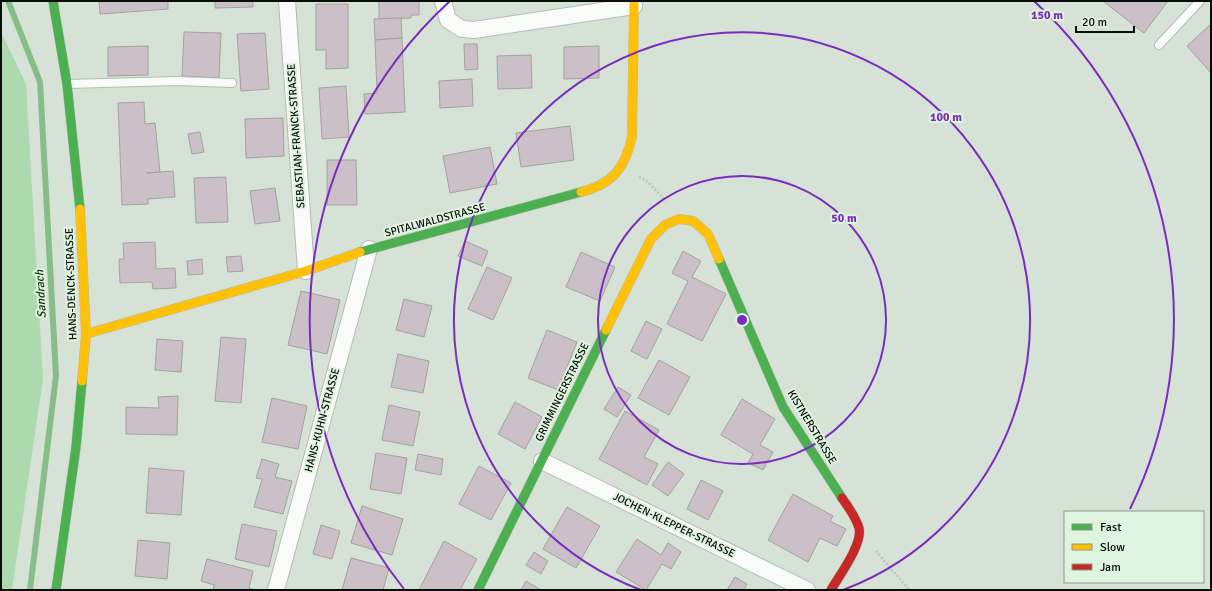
<svg xmlns="http://www.w3.org/2000/svg" width="1212" height="591" font-family="Signika,sans-serif">
<style>
.green{fill:#add9af}
.lines{fill:none;stroke-linecap:round;stroke-linejoin:round}
.stream{stroke:#86be89;stroke-width:6}
.building{fill:#cbc0c7;stroke:#a1a29f}
.lane-casing{stroke:#b3bcb3;stroke-width:10}
.street-casing{stroke:#b3bcb3;stroke-width:18}
.fast-casing{stroke:#b3bcb3;stroke-width:10}
.slow-casing{stroke:#b3bcb3;stroke-width:10}
.jam-casing{stroke:#b3bcb3;stroke-width:10}
.path{stroke:#bfc2bf;stroke-width:2.5;stroke-dasharray:2 2;stroke-linecap:butt}
.lane{stroke:#f9fbf9;stroke-width:8}
.street{stroke:#f9fbf9;stroke-width:16}
.fast{stroke:#4caf50;stroke-width:9}
.slow{stroke:#ffc107;stroke-width:9}
.jam{stroke:#c62828;stroke-width:9}
.ring{fill:none;stroke:#7b2cbf;stroke-width:2}
.labels{text-anchor:middle;dominant-baseline:central;stroke-width:4;stroke-linejoin:round;paint-order:stroke}
.street-label{font-size:11px;fill:#070d07;stroke:#dff4df}
.water-label{font-size:12px;font-style:italic;fill:#003808;stroke:#dff4df}
.centre{fill:#7b2cbf;stroke:#dff4df;stroke-width:2}
.ring-label{font-size:12px;text-anchor:middle;font-weight:bold;fill:#7b2cbf;stroke:#dff4df;stroke-width:4;stroke-linejoin:round;paint-order:stroke}
</style>
<rect width="100%" height="100%" fill="#d7e2d7"/>
<polygon class="green" points="1,32 26,84 43,379 12,590 1,590"/>
<g class="lines">
<polyline class="stream" points="8,1 40,82 56,376 30,590"/>
</g>
<g class="building">
<polygon points="99,1 168,1 168,9 100,14"/>
<polygon points="215,1 253,1 253,7 215,8"/>
<polygon points="379,1 419,1 419,15 411,15 411,18 379,19"/>
<polygon points="1103,1 1168,1 1144,33"/>
<polygon points="316,4 348,4 348,68 326,69 326,50 316,50"/>
<polygon points="401,18 402,38 375,40 374,19"/>
<polygon points="1211,24 1211,73 1187,46"/>
<polygon points="184,32 221,33 219,78 182,76"/>
<polygon points="265,33 269,89 241,91 237,34"/>
<polygon points="402,38 405,112 365,114 364,94 377,93 375,40"/>
<polygon points="464,44 477,44 478,69 465,70"/>
<polygon points="148,46 148,75 108,76 108,47"/>
<polygon points="599,46 599,78 564,79 564,47"/>
<polygon points="531,55 532,88 498,89 497,56"/>
<polygon points="472,79 473,106 440,108 439,81"/>
<polygon points="346,86 349,137 322,139 319,88"/>
<polygon points="144,102 145,124 155,123 160,172 147,173 173,171 175,197 148,199 148,204 122,205 118,103"/>
<polygon points="283,118 284,156 246,158 245,119"/>
<polygon points="570,126 574,160 521,167 516,133"/>
<polygon points="200,132 204,152 192,154 188,134"/>
<polygon points="490,147 497,184 450,193 443,156"/>
<polygon points="327,160 356,160 357,205 327,205"/>
<polygon points="226,177 228,222 196,223 194,178"/>
<polygon points="275,188 280,221 255,224 250,191"/>
<polygon points="465,241 488,251 482,266 458,256"/>
<polygon points="155,242 156,269 175,268 176,288 153,289 152,282 120,283 119,259 124,259 123,243"/>
<polygon points="683,251 701,261 692,277 726,294 702,341 667,324 688,281 672,273"/>
<polygon points="581,252 615,267 600,301 566,287"/>
<polygon points="241,256 243,271 228,272 226,257"/>
<polygon points="202,259 203,274 188,275 187,261"/>
<polygon points="487,267 512,278 493,320 468,309"/>
<polygon points="301,291 340,300 327,354 288,345"/>
<polygon points="404,299 432,306 424,337 396,330"/>
<polygon points="646,321 662,329 647,359 631,351"/>
<polygon points="547,330 577,342 558,390 528,378"/>
<polygon points="221,337 246,339 241,403 215,401"/>
<polygon points="157,339 183,341 181,372 155,370"/>
<polygon points="398,354 429,361 423,393 391,387"/>
<polygon points="659,360 690,377 669,415 638,398"/>
<polygon points="618,387 631,395 617,417 604,409"/>
<polygon points="178,396 177,435 126,434 126,407 159,408 158,397"/>
<polygon points="272,398 307,406 298,449 262,442"/>
<polygon points="742,399 775,419 760,445 773,452 763,470 748,463 753,454 721,435"/>
<polygon points="515,402 542,417 525,449 498,434"/>
<polygon points="389,405 420,412 413,446 382,440"/>
<polygon points="625,411 659,430 644,457 658,464 647,485 599,459"/>
<polygon points="376,453 407,458 401,494 370,489"/>
<polygon points="418,454 443,459 441,475 415,470"/>
<polygon points="262,459 279,464 275,477 292,481 283,514 254,507 262,479 256,478"/>
<polygon points="668,462 684,474 668,496 652,485"/>
<polygon points="479,466 511,483 491,520 459,504"/>
<polygon points="149,468 184,471 181,515 146,513"/>
<polygon points="701,480 723,491 708,520 687,509"/>
<polygon points="793,494 833,516 830,521 846,529 837,546 820,538 808,562 768,540"/>
<polygon points="362,506 403,519 392,555 351,543"/>
<polygon points="567,507 600,526 576,568 543,549"/>
<polygon points="242,524 277,531 269,567 235,559"/>
<polygon points="321,525 340,531 332,559 313,554"/>
<polygon points="637,539 661,555 668,543 681,552 671,569 662,564 646,590 616,572"/>
<polygon points="138,540 170,543 167,579 135,576"/>
<polygon points="444,541 477,559 460,590 419,590"/>
<polygon points="534,552 548,561 541,574 526,565"/>
<polygon points="351,558 389,568 383,590 342,590"/>
<polygon points="207,559 253,571 249,588 256,590 213,590 214,585 201,581"/>
<polygon points="735,577 747,584 744,590 727,590"/>
<polygon points="526,581 541,590 521,590"/>
</g>
<g class="lines">
<g class="lane-casing">
<g id="lane">
<polyline points="1159,45 1200,1"/>
<polyline points="67,84 177,81 232,83"/>
</g>
</g>
<g class="street-casing">
<g id="street">
<polyline points="287,1 306,271"/>
<polyline points="443,1 448,20 462,29 474,30 634,6"/>
<polyline points="542,461 807,590"/>
<polyline points="276,590 369,249"/>
</g>
</g>
<g class="fast-casing">
<g id="fast">
<polyline points="53,1 67,84 80,209"/>
<polyline points="360,252 581,192"/>
<polyline points="719,259 783,407 842,498"/>
<polyline points="56,590 76,447 82,381"/>
<polyline points="478,590 606,330"/>
</g>
</g>
<g class="slow-casing">
<g id="slow">
<path d="M581 192C613 184 625 168 632 137L634 1"/>
<polyline points="80,209 86,334 82,381"/>
<polyline points="606,330 651,239 665,225 679,219 693,221 708,234 719,259"/>
<polyline points="86,334 306,271 360,252"/>
</g>
</g>
<g class="jam-casing">
<path id="jam" d="M831 590C839 576 863 544 859 528 856 517 848 507 842 498"/>
</g>
<g class="path">
<polyline points="639,177 646,180 666,201"/>
<polyline points="876,551 909,590"/>
</g>
<use href="#lane" class="lane"/>
<use href="#street" class="street"/>
<use href="#fast" class="fast"/>
<use href="#slow" class="slow"/>
<use href="#jam" class="jam"/>
</g>
<g class="ring">
<circle cx="742" cy="320" r="144"/>
<path d="M641 590A288 288 0 1 1 843 590"/>
<path d="M404 589A432 432 0 0 1 450 1M1034 1A432 432 0 0 1 1130 509"/>
</g>
<g class="labels">
<g class="street-label">
<text transform="translate(296 136) rotate(-94)">SEBASTIAN-FRANCK-STRASSE</text>
<text transform="translate(435 220) rotate(-15)">SPITALWALDSTRASSE</text>
<text transform="translate(71 284) rotate(-92)">HANS-DENCK-STRASSE</text>
<text transform="translate(562 392) rotate(-64)">GRIMMINGERSTRASSE</text>
<text transform="translate(322 420) rotate(-75)">HANS-KUHN-STRASSE</text>
<text transform="translate(812 427) rotate(59)">KISTNERSTRASSE</text>
<text transform="translate(674 525) rotate(26)">JOCHEN-KLEPPER-STRASSE</text>
</g>
<g class="water-label">
<text transform="translate(41 294) rotate(-93)">Sandrach</text>
</g>
</g>
<circle cx="742" cy="320" r="6" class="centre"/>
<g class="ring-label">
<text x="1047" y="19">150 m</text>
<text x="946" y="121">100 m</text>
<text x="844" y="222">50 m</text>
</g>
<rect width="1212" height="591" fill="none" stroke="#070d07" stroke-width="4"/>
<rect x="1064" y="511" width="140" height="72" fill="#dff4df" stroke="#899889"/>
<rect x="1072" y="524" width="20" height="6" fill="#4caf50" stroke="#899889"/>
<text x="1100" y="531" font-size="12" fill="#070d07">Fast</text>
<rect x="1072" y="544" width="20" height="6" fill="#ffc107" stroke="#899889"/>
<text x="1100" y="551" font-size="12" fill="#070d07">Slow</text>
<rect x="1072" y="564" width="20" height="6" fill="#c62828" stroke="#899889"/>
<text x="1100" y="571" font-size="12" fill="#070d07">Jam</text>
<path d="M1076 26v6h58v-6" fill="none" stroke="#070d07" stroke-width="2"/>
<text x="1082" y="26" font-size="12" fill="#070d07" stroke="#dff4df" stroke-width="3" paint-order="stroke">20 m</text>
</svg>
